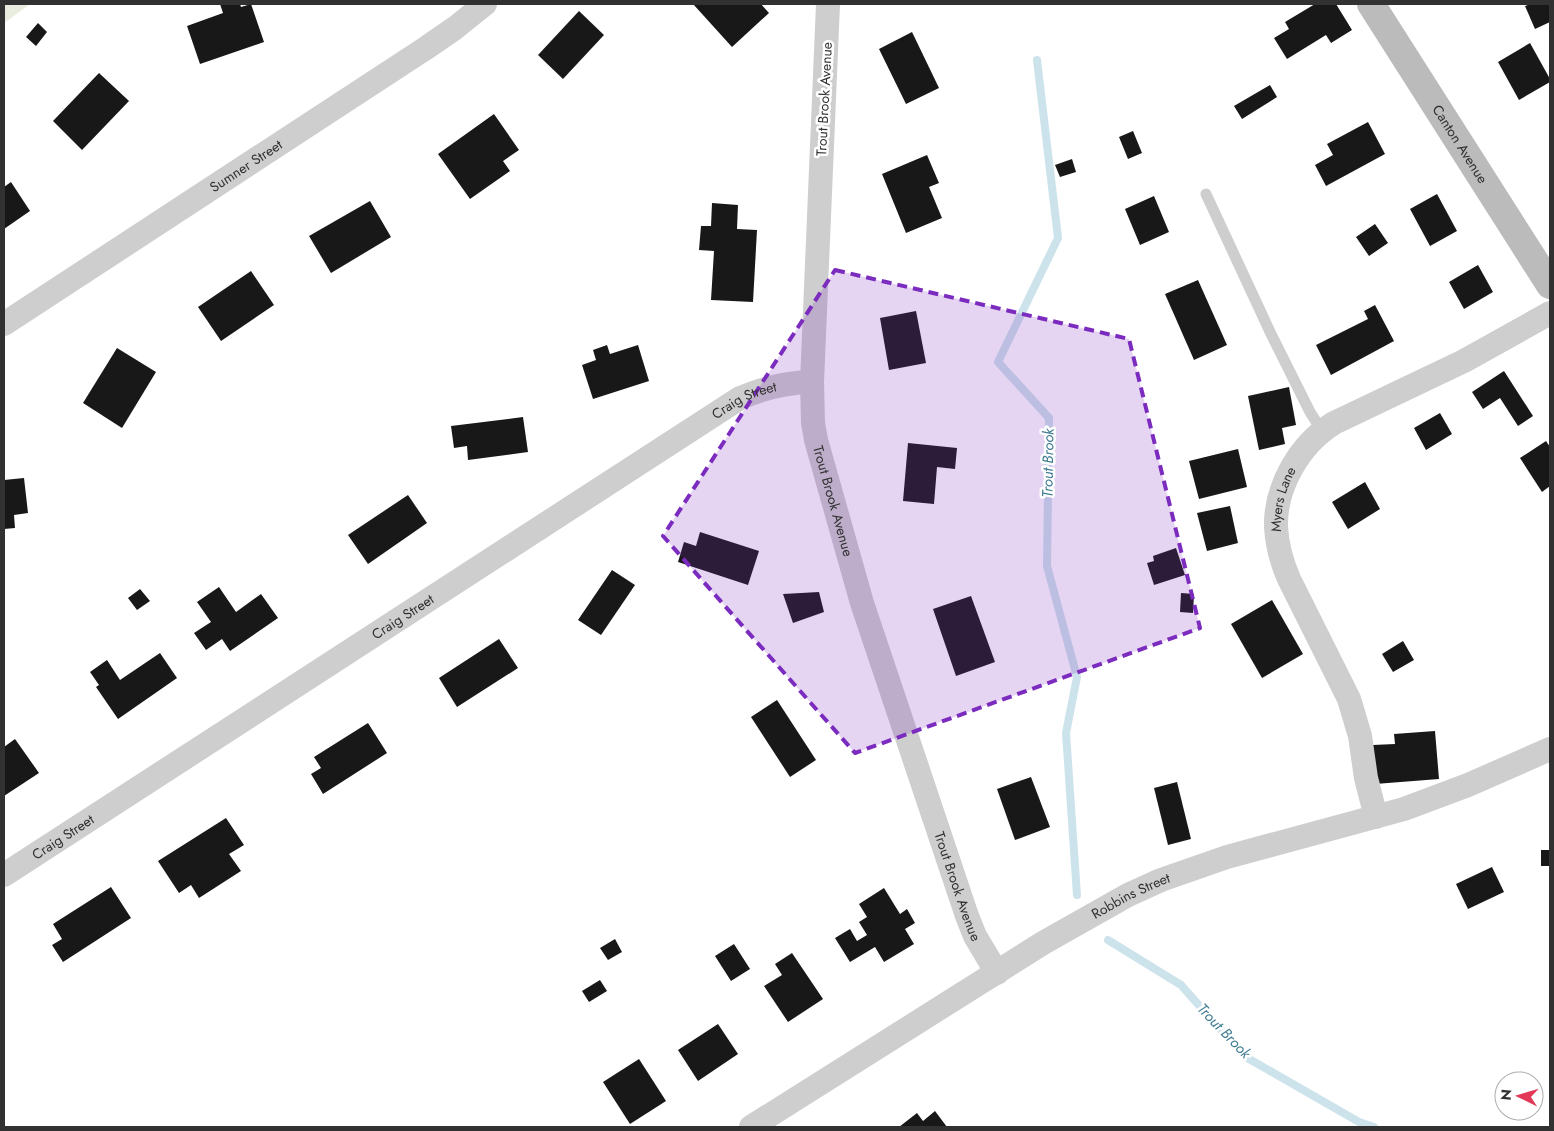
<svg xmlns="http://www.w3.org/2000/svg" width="1554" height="1131" font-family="Jost,sans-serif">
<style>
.green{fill:#e8eddf}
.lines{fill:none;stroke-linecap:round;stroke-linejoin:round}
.stream{stroke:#cce3ec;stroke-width:8}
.building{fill:#181818}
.lane{stroke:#cecece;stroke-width:11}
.street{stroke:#cecece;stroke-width:24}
.secondary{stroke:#bbb;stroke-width:28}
.marked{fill:#7b2cbf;fill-opacity:0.2;stroke:#7b2cbf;stroke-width:4;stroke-dasharray:10 6;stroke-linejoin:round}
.labels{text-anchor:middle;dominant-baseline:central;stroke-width:5;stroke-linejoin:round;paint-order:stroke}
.street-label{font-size:14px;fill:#313131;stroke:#fff}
.water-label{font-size:15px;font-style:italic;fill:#3f7c92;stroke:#fff}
</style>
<rect width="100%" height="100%" fill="#fff"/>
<polygon class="green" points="4,4 30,4 4,23"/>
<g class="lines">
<g class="stream">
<polyline points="1037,60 1058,238 998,362 1049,418 1047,566 1077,677 1066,733 1077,895"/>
<polyline points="1108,940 1181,985 1244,1056 1359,1122 1374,1127"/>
</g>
</g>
<g class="building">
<polygon points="220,4 240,4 241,7 251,4 264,42 200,64 187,26 223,13"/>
<polygon points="693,4 761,4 769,13 732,47"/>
<polygon points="1315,4 1336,4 1352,30 1331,43 1326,35 1287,59 1274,38 1289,29 1285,22"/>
<polygon points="1531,4 1550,4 1550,22 1535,29 1525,6"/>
<polygon points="579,11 604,35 563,79 538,55"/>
<polygon points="38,23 47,32 36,46 26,37"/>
<polygon points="912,32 939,88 906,104 879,49"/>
<polygon points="1530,43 1550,79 1550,82 1519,100 1498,62"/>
<polygon points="99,73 129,101 82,150 53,121"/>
<polygon points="1270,85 1277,97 1242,119 1234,106"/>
<polygon points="494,114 519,150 503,161 510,171 470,199 438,154"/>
<polygon points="1368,122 1385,154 1326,186 1315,165 1333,155 1327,144"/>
<polygon points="1133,131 1142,153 1128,159 1119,137"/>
<polygon points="927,155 939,183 929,187 942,218 906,233 882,174"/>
<polygon points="1072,159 1076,172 1060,177 1055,165"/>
<polygon points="11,182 30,211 4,229 4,187"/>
<polygon points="1437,194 1457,231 1430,246 1410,209"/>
<polygon points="1154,196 1169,232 1140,245 1125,209"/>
<polygon points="370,201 391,237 331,273 309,236"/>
<polygon points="712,203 738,205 737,229 757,230 753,302 711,300 714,251 699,250 701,226 711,226"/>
<polygon points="1375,224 1388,243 1369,256 1356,237"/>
<polygon points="1478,265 1493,292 1464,309 1449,282"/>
<polygon points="251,271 274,305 221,341 198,307"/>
<polygon points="1198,280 1227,345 1194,360 1165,294"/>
<polygon points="1375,305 1394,341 1331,375 1316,345 1368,319 1364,311"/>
<polygon points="916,311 926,363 889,370 880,318"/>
<polygon points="607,345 610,354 638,345 649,381 593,399 582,365 596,360 593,350"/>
<polygon points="117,348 156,372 122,428 83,403"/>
<polygon points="1504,371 1533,416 1518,426 1500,398 1483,409 1472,392"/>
<polygon points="1289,387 1296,425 1282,428 1285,444 1259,450 1248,396"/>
<polygon points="1440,413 1452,434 1426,450 1414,428"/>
<polygon points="523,417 528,452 468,460 467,446 454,448 451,426"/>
<polygon points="1546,441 1550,447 1550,486 1542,492 1520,458"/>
<polygon points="908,443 957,448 955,469 937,467 934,504 903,501"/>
<polygon points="1238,449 1247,487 1199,499 1189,461"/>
<polygon points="24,478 28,513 14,515 15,528 4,529 4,480"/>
<polygon points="1365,482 1380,509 1348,529 1332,502"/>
<polygon points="408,495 427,523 368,564 348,535"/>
<polygon points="1230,506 1238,543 1207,551 1197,513"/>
<polygon points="700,532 759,551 748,585 678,562 684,542 696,546"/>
<polygon points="1176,548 1185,575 1154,585 1147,563 1154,561 1153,556"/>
<polygon points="612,570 635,585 601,635 578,620"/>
<polygon points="219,587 236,612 261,594 278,618 230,651 222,639 206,650 194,633 211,622 197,602"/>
<polygon points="140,589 150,601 137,610 128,598"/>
<polygon points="819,592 824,612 793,623 783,594"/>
<polygon points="1181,593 1194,594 1193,613 1180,612"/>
<polygon points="971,596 995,662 956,676 933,609"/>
<polygon points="1272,600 1303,654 1262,678 1231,624"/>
<polygon points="499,639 518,668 457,707 439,678"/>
<polygon points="1403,641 1414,660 1393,672 1382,654"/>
<polygon points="160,653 177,678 118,719 96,687 99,685 90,672 107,660 120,680"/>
<polygon points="777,700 816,760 790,777 751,717"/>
<polygon points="368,723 387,753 323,794 311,774 321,768 314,757"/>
<polygon points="1435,731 1439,779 1375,784 1373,745 1395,744 1394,734"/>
<polygon points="15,739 39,773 4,796 4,747"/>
<polygon points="1031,777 1050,827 1015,840 997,789"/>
<polygon points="1177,782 1191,839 1168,845 1154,788"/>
<polygon points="226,818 244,845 229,854 241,871 199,898 191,885 179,893 158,861"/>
<rect x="1541" y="850" width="9" height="16"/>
<polygon points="1492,867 1504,892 1468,909 1456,884"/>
<polygon points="111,887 131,918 63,962 52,945 62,939 53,924"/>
<polygon points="884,888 900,914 907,909 915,923 905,929 914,944 884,962 875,947 850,962 835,938 850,929 857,941 867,935 859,922 867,917 859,904"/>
<polygon points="615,939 622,952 608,960 600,948"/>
<polygon points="734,944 750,969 731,981 715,956"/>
<polygon points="792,953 823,999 788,1022 764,986 782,975 775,964"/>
<polygon points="600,980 607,991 589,1002 582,991"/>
<polygon points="718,1024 738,1054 698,1081 678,1050"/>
<polygon points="639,1059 666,1101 630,1124 603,1082"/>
<polygon points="935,1111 947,1127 899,1127 917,1113 923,1121"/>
</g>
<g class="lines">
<polyline class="lane" points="1206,194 1271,334 1310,412 1322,431"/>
<g class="street">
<path id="s1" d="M828 4 812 382 813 423 816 440 862 603 967 916 975 936 997 973"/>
<path id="s2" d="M4 324 426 48 455 28 485 4"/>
<path id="s3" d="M1376 817 1366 778 1360 736 1349 699 1289 579C1282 563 1277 545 1276 527 1275 486 1300 444 1334 423L1464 361 1550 313"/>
<path id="s4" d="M4 875 740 398C764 388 786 382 812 382"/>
<path id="s5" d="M751 1127 1043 943 1128 895 1161 880 1227 857 1404 809 1468 785 1550 749"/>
</g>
<path class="secondary" id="s6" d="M1371 4 1550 285"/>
</g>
<path class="marked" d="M835 270 1129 339 1200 628 855 753 663 536Z"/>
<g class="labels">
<g class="street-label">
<text transform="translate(824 99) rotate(-87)">Trout Brook Avenue</text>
<text stroke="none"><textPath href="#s6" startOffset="166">Canton Avenue</textPath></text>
<text stroke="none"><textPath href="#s2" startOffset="289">Sumner Street</textPath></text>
<text stroke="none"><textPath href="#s4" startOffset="880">Craig Street</textPath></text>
<text stroke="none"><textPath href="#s3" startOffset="338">Myers Lane</textPath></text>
<text stroke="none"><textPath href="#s1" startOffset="500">Trout Brook Avenue</textPath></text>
<text stroke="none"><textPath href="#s4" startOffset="475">Craig Street</textPath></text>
<text stroke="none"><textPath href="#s4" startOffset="70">Craig Street</textPath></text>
<text stroke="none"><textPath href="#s1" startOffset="905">Trout Brook Avenue</textPath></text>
<text stroke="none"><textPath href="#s5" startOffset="445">Robbins Street</textPath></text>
</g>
<g class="water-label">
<text transform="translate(1048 463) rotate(-89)">Trout Brook</text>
<text transform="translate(1224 1031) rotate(46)">Trout Brook</text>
</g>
</g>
<rect width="1554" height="1131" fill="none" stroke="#313131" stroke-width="10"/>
<g transform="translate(1519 1096) rotate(275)"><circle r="24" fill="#ffffff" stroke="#adadad"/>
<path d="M0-4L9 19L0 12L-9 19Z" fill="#e33858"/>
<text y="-8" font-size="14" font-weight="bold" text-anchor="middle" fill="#313131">N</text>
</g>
</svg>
